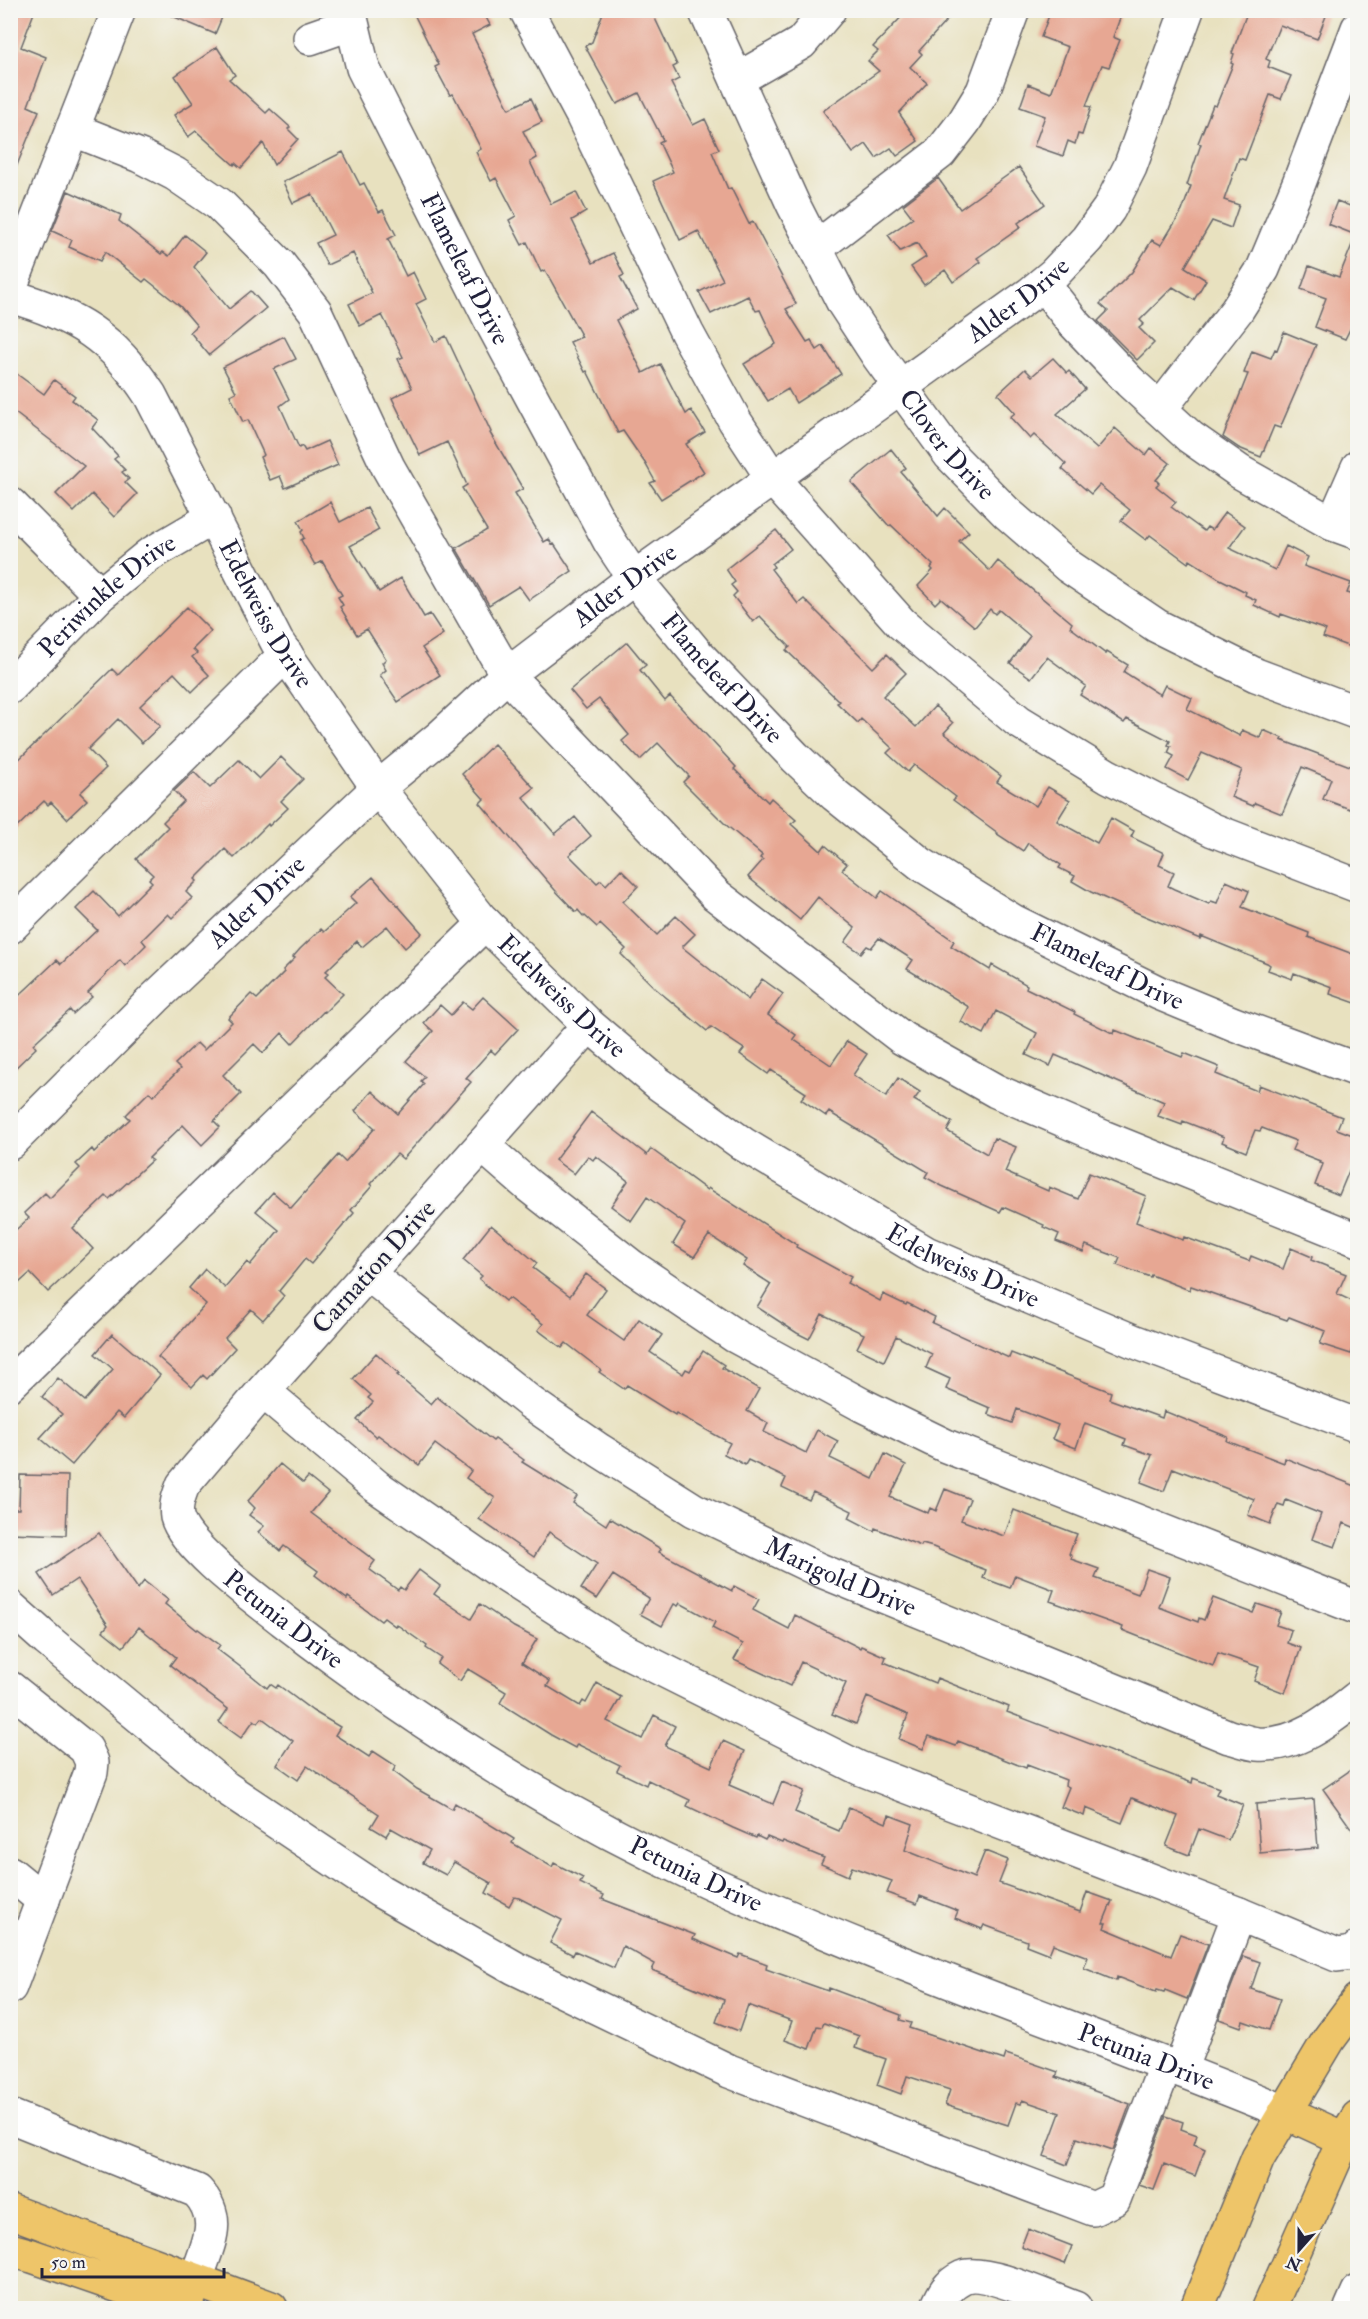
<svg xmlns="http://www.w3.org/2000/svg" width="1368" height="2319" viewBox="0 0 1368 2319" font-family="'IM FELL Double Pica',serif">
	<rect width="100%" height="100%" fill="#f6f6f2"/>
	<filter id="ink" filterUnits="userSpaceOnUse"><feTurbulence type="fractalNoise" baseFrequency=".0167" numOctaves="2"/><feDisplacementMap in="SourceGraphic" scale="12" xChannelSelector="R" yChannelSelector="G"/><feConvolveMatrix kernelMatrix="1 2 1 2 8 2 1 2 1" color-interpolation-filters="sRGB"/></filter>
	<filter id="wash" filterUnits="userSpaceOnUse"><feTurbulence type="fractalNoise" baseFrequency=".008" numOctaves="4" result="noise"/><feDisplacementMap in="SourceGraphic" scale="24" xChannelSelector="R" yChannelSelector="G"/><feGaussianBlur stdDeviation="1.35" result="paint"/><feColorMatrix in="noise" values="0 0 0 0 0 0 0 0 0 0 0 0 0 0 0 0 0 1.4 0 .05"/><feComposite in="paint" operator="in"/></filter>
	<g filter="url(#wash)">
		<rect width="100%" height="100%" fill="#e8e1bf"/>
		<g id="blocks">
			<path fill="#e7a793" d="M10,10H35L21,47L46,57L28,106L39,111L11,180Z
				M158,10H225L215,34Z
				M412,10H482L490,25L472,34L509,109L531,98L542,122L523,131L537,158L530,162L551,204L576,192L586,212L572,220L593,263L613,253L624,275L620,277L637,309L616,320L643,373L660,364L686,414L691,410L705,432L686,444L704,472L661,499L650,483L655,481L645,463L623,431L618,433L587,371L585,372L570,342L582,337L545,270L541,272L527,242L522,245L509,220L516,216L496,178L491,181L476,152L481,149L453,94L450,95L435,67L439,65Z
				M604,10H651L677,65L673,67L679,79L671,83L693,125L705,119L719,149L712,152L728,189L731,188L749,224L753,222L796,304L786,309L807,342L811,340L817,350L823,346L841,374L796,403L788,389L768,401L744,364L776,344L760,310L756,311L748,296L711,314L699,292L723,280L698,231L680,240L653,181L673,172L659,142L663,140L639,93L617,104L585,46L592,42Z
				M908,10H956L919,51L922,54L910,67L927,83L899,113L918,141L897,156L891,148L876,158L866,144L853,153L823,111L879,71L868,61L878,51L873,47Z
				M1051,10H1123L1113,37L1120,40L1109,67L1102,65L1086,106L1091,107L1082,135L1078,134L1075,144L1068,141L1063,156L1034,146L1045,116L1020,107L1028,84L1051,93L1068,47L1041,37Z
				M1248,10H1312L1326,16L1317,39L1280,25L1266,59L1270,61L1268,67L1291,76L1281,99L1270,95L1245,160L1239,158L1224,200L1239,205L1231,228L1212,221L1185,267L1206,280L1194,300L1173,287L1140,320L1144,324L1139,328L1154,343L1137,360L1098,321L1108,311L1100,304L1132,272L1152,240L1161,245L1182,211L1191,186L1187,185L1201,144L1198,143L1213,105L1216,106L1233,64L1231,63L1234,54L1232,53Z
				M217,47L235,75L229,79L266,113L270,109L290,127L288,129L298,139L274,165L263,143L241,168L235,163L234,165L196,131L188,137L174,115L193,103L175,76Z
				M343,152L360,185L364,183L379,212L383,210L396,235L388,239L406,276L413,272L426,299L416,304L435,342L446,336L491,432L490,433L523,489L515,493L544,542L549,539L552,545L554,544L572,571L529,600L519,586L489,605L456,548L487,530L462,488L467,485L447,442L420,455L392,398L412,388L398,359L403,357L382,315L360,326L349,304L372,293L353,253L327,265L316,243L333,235L312,194L293,203L283,182Z
				M1019,167L1045,204L1018,223L1021,227L977,258L981,262L953,282L945,270L924,285L911,267L926,257L917,243L900,251L888,235L913,218L903,205L938,178L960,209Z
				M68,191L121,215L119,221L161,254L163,252L169,256L185,235L206,252L194,267L229,309L251,291L266,308L209,355L190,332L197,326L180,306L146,279L143,282L105,252L100,261L69,247L72,240L52,231Z
				M1337,201L1358,209V313L1345,339L1315,327L1326,298L1301,289L1309,266L1339,277L1356,235L1328,224Z
				M1284,332L1316,345L1280,428L1274,426L1261,457L1239,448L1223,437L1248,374L1244,373L1252,351L1271,358L1275,349L1277,350Z
				M284,336L296,359L274,369L289,399L280,406L299,448L302,446L305,451L327,441L338,465L285,488L280,476L270,480L260,457L264,455L248,420L243,422L230,395L236,392L223,367Z
				M1053,358L1067,373L1069,371L1085,389L1057,414L1097,449L1115,428L1146,455L1151,448L1170,463L1156,480L1159,483L1156,486L1176,502L1171,507L1204,531L1207,527L1212,530L1225,512L1245,526L1229,548L1275,570L1286,546L1308,557L1304,566L1351,583L1347,593L1358,596V650L1323,637L1326,630L1281,614L1280,617L1254,605L1256,600L1245,595L1246,592L1218,578L1190,560L1188,563L1150,535L1146,540L1121,521L1130,510L1099,485L1091,494L1062,469L1066,464L1034,435L1030,439L1010,417L1015,413L998,394L1025,369L1032,376Z
				M10,369L44,394L54,380L75,396L72,400L98,420L92,428L118,456L114,459L125,470L122,472L129,479L125,482L137,494L114,517L92,494L74,512L56,494L84,466L10,409Z
				M891,449L906,468L901,472L938,516L945,508L969,532L959,541L990,571L998,561L1072,623L1070,627L1106,654L1107,652L1128,665L1124,672L1160,695L1165,685L1192,698L1187,709L1240,736L1242,730L1260,738L1263,730L1282,738L1281,740L1358,769V812L1323,799L1331,779L1302,767L1282,814L1255,803L1253,806L1231,797L1242,770L1202,753L1188,780L1167,769L1174,756L1168,753L1171,746L1168,745L1170,741L1127,719L1124,723L1080,695L1086,686L1047,657L1031,678L1010,663L1030,636L999,610L995,614L990,609L975,627L941,598L935,604L918,586L933,570L931,568L933,565L891,525L889,526L851,482Z
				M330,502L340,522L367,508L379,530L350,546L379,592L401,578L424,617L430,614L443,634L422,648L440,675L398,702L380,675L386,670L382,663L386,659L367,629L357,635L340,607L343,605L338,597L342,595L322,561L315,565L301,540L304,538L301,532L303,530L298,521Z
				M776,530L791,549L772,564L774,567L771,569L798,604L804,599L873,668L887,654L906,673L883,696L916,727L935,706L953,723L944,733L1001,776L997,782L1036,806L1048,787L1070,800L1057,821L1097,843L1111,818L1134,831L1131,837L1164,853L1159,865L1174,872L1168,886L1174,889L1209,904L1211,901L1217,903L1226,881L1249,891L1242,907L1309,933L1308,937L1358,956V1004L1330,994L1332,987L1294,973L1292,979L1268,970L1270,965L1267,963L1201,936L1200,939L1140,914L1091,892L1072,881L1075,876L1059,868L1061,865L1028,843L1023,851L997,834L998,833L953,800L956,797L914,765L908,772L887,753L892,748L861,719L858,723L837,703L839,701L786,650L790,647L760,616L753,622L733,596L737,592L731,585L735,582L726,569Z
				M187,607L211,631L193,649L197,653L192,657L209,675L192,692L174,673L140,706L160,726L142,743L118,719L88,749L106,768L80,793L87,800L67,819L51,802L48,805L44,801L10,834V768L112,669L118,675Z
				M627,642L646,665L640,670L665,701L670,696L736,767L734,769L768,802L771,798L796,820L791,824L821,851L825,845L847,864L842,870L877,898L882,891L954,941L951,946L990,970L992,965L1027,985L1026,988L1075,1012L1074,1014L1114,1034L1115,1030L1182,1057L1184,1053L1219,1067L1216,1074L1257,1091L1259,1085L1342,1117L1337,1129L1358,1137V1149L1339,1195L1315,1185L1323,1164L1319,1163L1320,1161L1292,1150L1296,1141L1262,1128L1260,1131L1255,1130L1246,1152L1222,1142L1224,1137L1183,1121L1182,1125L1158,1116L1164,1102L1055,1055L1050,1066L1026,1055L1037,1033L996,1011L984,1034L961,1022L969,1007L907,969L913,960L879,938L871,948L867,946L861,953L845,942L855,928L818,897L800,920L748,877L763,860L760,858L762,855L725,824L683,782L689,776L658,743L640,760L622,741L629,735L599,699L586,709L570,690Z
				M494,744L534,788L523,797L555,834L575,817L591,836L569,855L597,883L601,880L606,885L621,869L638,886L623,902L657,935L676,916L695,934L682,947L748,1000L762,979L783,994L768,1015L796,1035L793,1039L831,1065L847,1041L867,1054L853,1075L886,1097L898,1078L920,1092L914,1100L952,1122L947,1131L987,1154L994,1138L1016,1147L1005,1172L1048,1191L1049,1187L1078,1199L1089,1173L1146,1196L1136,1222L1183,1240L1184,1237L1249,1261L1251,1256L1283,1269L1291,1248L1312,1257L1311,1260L1346,1274L1337,1294L1358,1304V1337L1351,1354L1320,1344L1325,1331L1289,1317L1287,1320L1191,1286L1189,1290L1151,1275L1150,1277L1117,1265L1120,1258L1086,1245L1083,1252L1056,1241L1059,1234L1043,1227L1044,1225L1003,1207L1000,1212L942,1186L925,1177L928,1172L829,1112L826,1116L801,1099L806,1093L771,1070L768,1074L740,1054L744,1049L711,1027L707,1031L656,989L621,954L626,949L600,924L597,927L585,916L584,917L578,910L576,912L555,890L480,803L484,799L462,774Z
				M281,757L303,779L281,801L288,808L269,826L268,824L234,858L225,849L195,879L197,881L186,892L192,898L172,918L168,914L142,940L146,945L125,966L120,960L88,993L92,997L73,1014L70,1010L33,1044L36,1048L10,1073V1004L57,960L61,964L97,930L76,909L94,891L118,916L152,882L149,879L153,875L136,859L168,827L163,822L184,801L174,791L194,772L210,788L239,760L259,779Z
				M373,877L422,933L405,948L387,926L362,947L357,941L326,971L329,973L325,977L343,994L325,1012L324,1011L292,1044L282,1033L263,1053L254,1044L223,1075L241,1094L214,1121L220,1127L202,1145L183,1125L149,1158L152,1160L109,1199L106,1196L73,1228L93,1249L66,1275L48,1292L30,1273L10,1291V1235L29,1218L24,1213L45,1193L50,1198L80,1168L76,1164L92,1149L94,1152L130,1119L126,1115L149,1092L153,1096L180,1069L175,1064L197,1043L204,1050L232,1022L228,1018L251,994L257,999L284,972L283,970L295,958L293,957L300,949L321,929L324,932L356,903L350,897Z
				M483,997L518,1029L495,1054L491,1050L466,1078L471,1082L403,1159L397,1154L370,1184L372,1186L351,1210L354,1213L330,1241L311,1264L305,1259L279,1291L284,1296L263,1320L251,1309L225,1338L235,1348L207,1379L203,1375L192,1387L158,1357L206,1304L189,1288L205,1269L225,1288L247,1262L250,1265L279,1230L256,1211L273,1192L291,1208L338,1155L345,1162L375,1128L355,1111L372,1091L398,1114L424,1084L421,1081L425,1077L406,1061L433,1031L424,1023L440,1005L451,1015L463,1002L472,1009Z
				M591,1112L647,1155L651,1149L707,1190L708,1188L797,1245L796,1247L851,1277L847,1283L880,1301L883,1294L906,1305L907,1303L935,1317L932,1323L1009,1358L1011,1353L1111,1392L1109,1399L1162,1418L1164,1411L1228,1437L1227,1441L1284,1463L1285,1458L1358,1487V1529L1344,1523L1335,1547L1312,1539L1321,1514L1286,1500L1284,1506L1278,1504L1270,1524L1248,1515L1254,1499L1173,1468L1164,1491L1141,1482L1152,1455L1124,1445L1126,1439L1085,1423L1076,1448L1052,1439L1058,1425L1017,1409L1012,1423L988,1414L990,1408L946,1389L950,1379L926,1368L932,1354L896,1336L884,1361L857,1348L864,1334L822,1314L809,1339L797,1333L757,1307L771,1284L743,1266L747,1260L709,1235L694,1257L673,1244L685,1224L647,1197L631,1221L611,1206L628,1181L596,1156L593,1160L588,1156L574,1174L555,1160Z
				M491,1225L537,1263L533,1268L570,1296L586,1274L606,1289L587,1315L624,1341L639,1319L662,1335L650,1352L683,1374L686,1369L690,1371L703,1351L724,1365L722,1368L759,1389L747,1411L768,1423L764,1432L806,1453L817,1430L838,1441L830,1458L873,1479L885,1454L906,1465L890,1497L928,1513L930,1508L936,1511L945,1489L970,1499L961,1520L1004,1536L1014,1510L1077,1534L1069,1554L1072,1556L1071,1559L1099,1569L1095,1578L1138,1594L1147,1569L1170,1577L1159,1607L1198,1622L1199,1618L1204,1620L1213,1598L1253,1613L1257,1604L1281,1612L1276,1625L1291,1630L1287,1643L1301,1648L1285,1693L1254,1681L1259,1667L1218,1653L1213,1666L1122,1630L1123,1627L1050,1601L1054,1590L1015,1575L1010,1588L983,1578L986,1570L970,1564L971,1563L933,1547L922,1544L921,1546L875,1528L874,1531L849,1518L852,1511L813,1492L809,1500L782,1487L786,1478L748,1460L745,1465L724,1454L730,1443L676,1413L675,1415L627,1385L624,1389L599,1372L601,1370L566,1343L562,1348L538,1330L543,1324L508,1298L505,1301L479,1279L482,1276L463,1260Z
				M112,1334L160,1375L124,1418L117,1412L72,1465L40,1438L62,1414L42,1397L58,1378L85,1401L113,1369L95,1354Z
				M376,1353L399,1374L397,1375L431,1404L437,1397L493,1441L495,1439L524,1460L522,1462L577,1496L573,1503L606,1525L610,1518L661,1549L659,1552L732,1591L734,1586L759,1599L753,1610L789,1629L795,1615L860,1648L861,1646L886,1657L884,1662L935,1683L937,1678L1009,1707L1007,1712L1192,1783L1193,1778L1219,1788L1216,1794L1243,1805L1228,1840L1199,1829L1189,1855L1166,1846L1178,1816L1132,1798L1122,1823L1086,1808L1084,1816L1061,1807L1069,1787L1065,1785L1066,1780L1027,1765L1026,1768L958,1741L956,1746L929,1736L923,1749L899,1739L908,1715L867,1697L856,1724L832,1714L846,1683L801,1662L790,1686L734,1660L743,1644L712,1628L715,1622L680,1603L678,1606L674,1604L662,1626L640,1614L649,1598L613,1575L597,1599L581,1589L597,1564L549,1532L534,1557L479,1519L495,1498L466,1478L471,1471L435,1444L419,1465L378,1435L376,1437L357,1420L373,1402L368,1398L371,1395L353,1379Z
				M280,1464L303,1483L308,1477L328,1493L311,1513L375,1561L369,1569L398,1590L400,1587L404,1590L419,1570L440,1586L434,1594L471,1619L480,1604L514,1627L537,1639L522,1663L550,1681L547,1686L580,1706L583,1701L586,1703L597,1683L621,1697L607,1721L642,1739L654,1715L675,1726L665,1746L711,1767L723,1741L745,1751L729,1785L773,1804L782,1782L804,1791L795,1812L839,1831L849,1807L886,1823L889,1815L913,1824L905,1850L974,1878L985,1851L1008,1860L999,1883L1080,1912L1087,1892L1112,1901L1103,1923H1106L1104,1928L1171,1956L1180,1934L1208,1944L1187,1999L1165,1990L1164,1992L1157,1990L1156,1992L1117,1977L1116,1981L1084,1968L1088,1957L1053,1944L1049,1954L1026,1945L1027,1941L984,1925L982,1929L955,1918L958,1911L920,1896L917,1904L887,1893L892,1881L852,1867L848,1876L821,1864L824,1858L783,1841L782,1843L767,1837L765,1840L757,1836L756,1838L733,1828L687,1806L690,1800L648,1780L646,1785L617,1771L620,1765L577,1744L575,1748L551,1735L500,1703L506,1692L468,1669L460,1681L437,1664L441,1658L426,1648L427,1646L396,1624L395,1626L384,1618L381,1621L348,1597L347,1599L315,1575L318,1571L284,1546L280,1551L258,1532L264,1526L249,1515L255,1508L248,1501Z
				M20,1475L68,1476L66,1535L10,1533V1509H19Z
				M99,1533L138,1589L144,1581L168,1600L165,1604L197,1630L198,1629L220,1645L217,1649L251,1675L267,1688L270,1684L276,1688L278,1685L313,1711L340,1727L335,1735L369,1757L373,1751L396,1766L393,1771L417,1789L452,1809L455,1803L514,1839L512,1843L552,1867L554,1863L583,1878L580,1883L604,1895L602,1899L695,1935L693,1939L738,1958L740,1954L767,1964L766,1969L828,1991L829,1988L901,2015L900,2020L911,2023L909,2028L1004,2060L1006,2054L1058,2072L1056,2077L1130,2104L1113,2150L1077,2138L1067,2165L1044,2156L1060,2113L1022,2100L1021,2104L1016,2103L1008,2125L945,2105L950,2090L907,2076L901,2094L877,2085L886,2059L855,2048L859,2036L824,2023L822,2027L817,2026L809,2049L785,2040L792,2021L748,2005L739,2031L716,2022L724,2000L652,1970L655,1964L623,1946L614,1968L575,1951L573,1955L550,1943L562,1920L519,1898L514,1897L509,1906L486,1893L491,1883L454,1862L446,1875L423,1863L430,1850L391,1828L386,1836L371,1827L379,1814L307,1766L298,1780L277,1765L293,1741L262,1718L258,1723L254,1720L241,1738L219,1722L228,1709L170,1665L176,1657L139,1627L123,1647L103,1631L108,1625L77,1579L53,1595L39,1574Z
				M1358,1765V1838L1323,1789Z
				M1314,1799L1318,1848L1260,1853L1256,1804Z
				M1243,1956L1260,1962L1251,1989L1280,1999L1269,2030L1243,2021L1241,2027L1219,2019Z
				M1166,2116L1183,2122L1181,2129L1197,2135L1194,2144L1205,2149L1195,2176L1164,2164L1154,2190L1139,2185Z
				M1028,2229L1072,2246L1065,2264L1021,2247Z"/>
		</g>
	</g>
	<g filter="url(#ink)">
		<use href="#blocks" fill-opacity="0" stroke="#676569" stroke-width="1.5"/>
		<g fill="none" stroke-linecap="round" stroke-linejoin="round">
			<g stroke="#676569" stroke-width="36">
				<g id="minor">
					<path id="s1" d="M349,10L363,68L494,327L610,542L634,578L697,654L795,757L835,795L921,864L1013,921L1159,993L1234,1024L1358,1070"/>
					<path d="M526,10L582,115L687,333L735,421L773,479L901,623L1018,721L1108,776L1213,830L1358,886"/>
					<path id="s2" d="M705,10L793,204L844,304L878,356L950,455L1007,513L1068,566L1157,626L1256,675L1358,713"/>
					<path d="M310,38L350,24"/>
					<path d="M738,79L801,43L829,10"/>
					<path d="M72,129L140,156L175,174L219,204L279,264L315,311L388,467L507,675L716,895L902,1038L996,1091L1103,1137L1358,1240"/>
					<path d="M816,248L940,153L964,122L983,91L1013,10"/>
					<path d="M1043,284L1073,322L1130,382L1190,437L1240,472L1333,524L1358,533"/>
					<path d="M10,288L119,10"/>
					<path id="s3" d="M10,296C76,315 113,338 150,395L277,642L378,788L480,918L589,1025L659,1084L743,1144L926,1253L1133,1341L1358,1426"/>
					<path d="M1160,409L1237,310L1263,269L1299,183L1358,28"/>
					<path d="M10,504L100,595"/>
					<path d="M1333,524L1358,467"/>
					<path id="s4" d="M10,687L100,595L149,555L214,517"/>
					<path d="M10,927L286,654"/>
					<path id="s5" d="M589,1025L263,1391L183,1485C179,1496 175,1505 177,1517C185,1548 258,1600 284,1621C415,1722 557,1812 707,1881C896,1967 1093,2033 1285,2112"/>
					<path id="s6" d="M10,1143L155,998L378,788L440,737L507,675L634,578L1030,294L1054,274L1087,239L1109,209L1130,167L1187,10"/>
					<path d="M482,1145L529,1186L631,1266L735,1336L862,1405L946,1446L1358,1608"/>
					<path id="s7" d="M368,1274L531,1403L599,1450L694,1510L817,1569L1229,1737C1238,1739 1248,1743 1257,1744C1296,1747 1329,1720 1358,1697"/>
					<path d="M10,1384L485,923"/>
					<path d="M263,1391L376,1486L502,1573L619,1648L859,1768L1239,1914L1337,1955L1353,1953L1358,1948"/>
					<path d="M10,1607L47,1640L226,1788L380,1891L515,1968L729,2071L1093,2209L1114,2199L1166,2064"/>
					<path d="M10,1688L86,1749L92,1762L91,1772L10,1987"/>
					<path d="M10,1873L43,1900"/>
					<path d="M1180,2070L1239,1914"/>
					<path d="M10,2116L197,2191C225,2221 206,2246 196,2280"/>
					<path d="M937,2308C943,2294 948,2284 963,2277C983,2268 1052,2300 1075,2308"/>
					<path d="M1351,2308L1358,2292"/>
				</g>
			</g>
			<g stroke="#676569" stroke-width="36">
				<path id="major" d="M1285,2112L1344,2139
					M10,2211L271,2308
					M10,2250L32,2256L177,2306L188,2300L196,2280
					M1197,2308L1258,2158L1329,2039L1358,2000
					M1269,2308L1344,2139L1358,2117"/>
			</g>
			<use href="#minor" stroke="#fff" stroke-width="33"/>
			<use href="#major" stroke="#eec569" stroke-width="33"/>
		</g>
	</g>
	<g text-anchor="middle" dominant-baseline="central" stroke-width="4.5" stroke-linejoin="round" paint-order="stroke">
		<g font-size="26" fill="#22223b" stroke="#f6f6f2">
			<text stroke="none"><textPath href="#s1" startOffset="285">Flameleaf Drive</textPath></text>
			<text stroke="none"><textPath href="#s6" startOffset="1317">Alder Drive</textPath></text>
			<text stroke="none"><textPath href="#s2" startOffset="500">Clover Drive</textPath></text>
			<text stroke="none"><textPath href="#s6" startOffset="831">Alder Drive</textPath></text>
			<text stroke="none"><textPath href="#s4" startOffset="134">Periwinkle Drive</textPath></text>
			<text stroke="none"><textPath href="#s3" startOffset="424">Edelweiss Drive</textPath></text>
			<text stroke="none"><textPath href="#s1" startOffset="771">Flameleaf Drive</textPath></text>
			<text stroke="none"><textPath href="#s6" startOffset="345">Alder Drive</textPath></text>
			<text stroke="none"><textPath href="#s1" startOffset="1257">Flameleaf Drive</textPath></text>
			<text stroke="none"><textPath href="#s3" startOffset="910">Edelweiss Drive</textPath></text>
			<text stroke="none"><textPath href="#s3" startOffset="1396">Edelweiss Drive</textPath></text>
			<text transform="translate(374 1267) rotate(-48)">Carnation Drive</text>
			<text stroke="none"><textPath href="#s7" startOffset="564">Marigold Drive</textPath></text>
			<text stroke="none"><textPath href="#s5" startOffset="796">Petunia Drive</textPath></text>
			<text stroke="none"><textPath href="#s5" startOffset="1282">Petunia Drive</textPath></text>
			<text stroke="none"><textPath href="#s5" startOffset="1768">Petunia Drive</textPath></text>
		</g>
	</g>
	<rect width="1368" height="2319" fill="none" stroke="#f6f6f2" stroke-width="36"/>
	<g transform="translate(1299 2250) rotate(201)" stroke="#f6f6f2" stroke-width="4.5" paint-order="stroke">
	<path d="M0-4.5L10 22L0 15L-10 22Z" fill="#22223b"/>
	<text y="-9" font-size="16" font-weight="bold" text-anchor="middle" fill="#22223b">N</text>
	</g>
	<path d="M42 2268v9h182v-9" fill="none" stroke="#22223b" stroke-width="3"/>
	<text x="51" y="2268" font-size="18" fill="#22223b" stroke="#f6f6f2" stroke-width="4.5" paint-order="stroke">50 m</text>
</svg>
